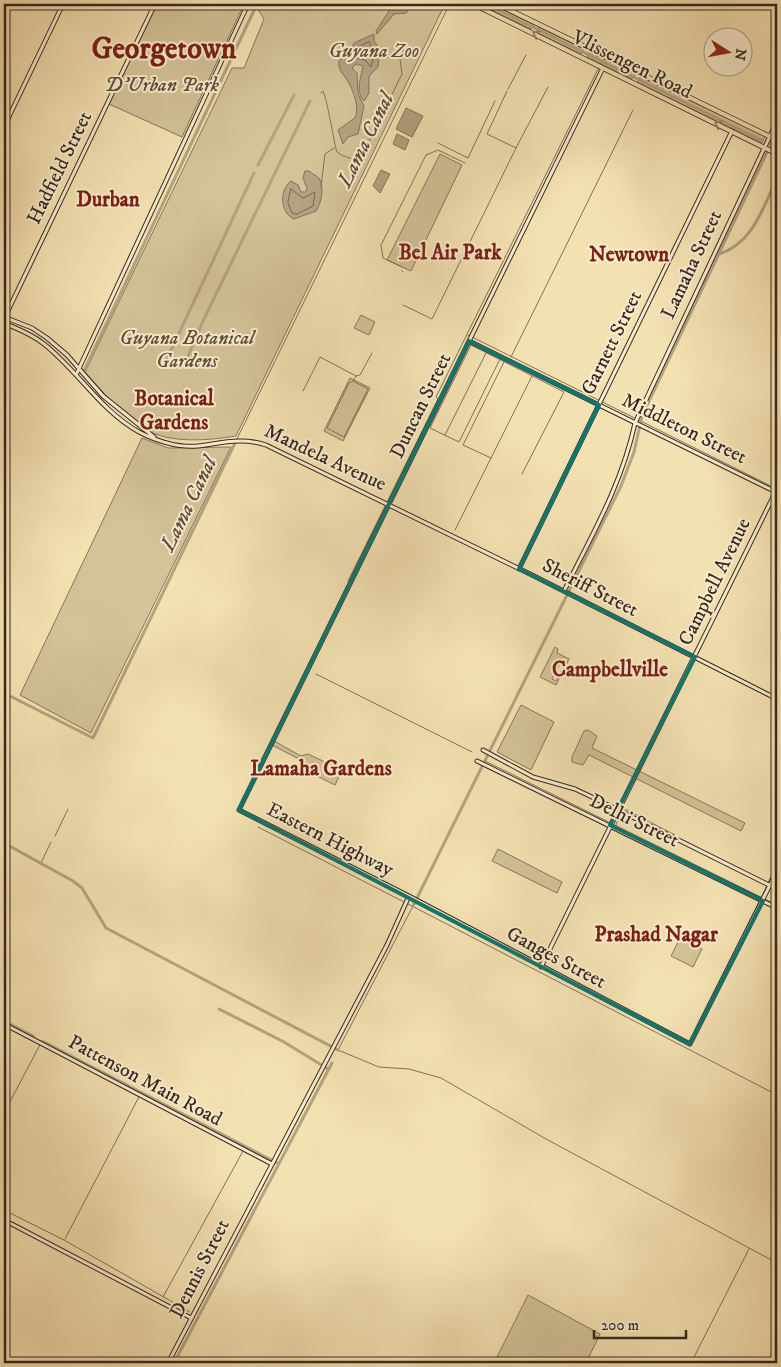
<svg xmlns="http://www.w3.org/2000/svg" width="781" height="1367" viewBox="0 0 781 1367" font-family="'IM FELL DW Pica',serif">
	<rect width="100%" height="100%" fill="#f4e1b2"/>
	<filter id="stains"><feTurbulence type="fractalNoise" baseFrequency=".004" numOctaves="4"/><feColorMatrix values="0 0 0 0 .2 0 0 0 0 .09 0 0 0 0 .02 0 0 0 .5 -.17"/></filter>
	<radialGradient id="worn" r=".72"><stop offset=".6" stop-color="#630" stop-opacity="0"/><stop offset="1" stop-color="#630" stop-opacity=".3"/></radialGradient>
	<path fill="#d4c299" stroke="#86755c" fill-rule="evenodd" d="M157,4H244L182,137L109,104Z
		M259,4H445L236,436C211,440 180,443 155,434C130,425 103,392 85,372L232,68H244L264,19L259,11Z
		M479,4H491L534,24L531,29Z
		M539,27L584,49L581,54L536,32Z
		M589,52L635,74L632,79L587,57Z
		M640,77L765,136L762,143L637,82Z
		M440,154L462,165L411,271L387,260Z
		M361,315L375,322L369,335L354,328Z
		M350,378L370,388L343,441L324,431Z
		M142,438L168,448L231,447L91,733L20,695Z
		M555,647L558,649L557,653L569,659L556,685L540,677ZM562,659L566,661L556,681L552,679Z
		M521,705L554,722L531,770L497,752Z
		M588,730L597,736L592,748L745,823L741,831L589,755L583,765L572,762V757L584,731Z
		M274,741L301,756L308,754L342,770L335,785L301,768L299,759L272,745Z
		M498,849L562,882L557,893L492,861Z
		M680,938L702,949L693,967L671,956Z
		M528,1295L600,1334L586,1363H494Z"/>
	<path fill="#b4a280" stroke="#827159" d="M368,4H392L393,10L398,9L401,4H409L410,8L406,13L394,14L377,34L376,31L389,11L388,7Z
		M374,34V41L380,50L378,67L369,76V93L364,101C355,92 361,77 363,66L356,64L352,68L357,73L358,94L364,106L358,134L348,137L343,144L338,130L355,118C360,108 353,89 347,80C342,72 338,71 339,61L349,53L354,43Z
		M406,108L423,116L412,137L396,129Z
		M397,134L409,140L405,150L393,144Z
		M381,170L390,174L380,193L373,186Z
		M305,171H309C312,174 316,175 319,178C325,187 321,204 316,211L294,219C280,213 279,190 291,181L298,185L301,192H306L307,188L303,178Z"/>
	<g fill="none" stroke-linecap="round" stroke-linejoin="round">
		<path stroke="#76654f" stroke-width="1" d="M369,42L375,52L371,67L365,60L353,57L358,47Z
			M291,189L303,198L315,192L313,206L297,214L292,213L288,203Z"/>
		<path stroke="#827159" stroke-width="1" d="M508,89L526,55
			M507,91L487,134L516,148L548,87
			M321,93L323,91C328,102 335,149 337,152C341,156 353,159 359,161L402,74L400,59L404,49
			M438,143L468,158L495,101
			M321,187L325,154L334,148
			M402,267L383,258L381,245L426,155L438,150L465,163
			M402,271L403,272
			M403,305L432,319L516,148
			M468,335L773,487
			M511,357L633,110
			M500,359L459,442L430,428L471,345L564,392L522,474
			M353,381L349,383L327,428L344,437L368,389L353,381L356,376L360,375L372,353
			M303,391L320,357L356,376
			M445,435L486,353
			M235,443L449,5
			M491,458L463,445L504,362
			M455,530L532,376
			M348,581L438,399L436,397L602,61
			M316,674L472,752
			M485,761L777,905
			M616,825L623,808L675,835
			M258,827L404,902
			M55,836L68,809
			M41,863L51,842
			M762,896L777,863
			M408,904L777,1095
			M413,906L338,1050L379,1067L409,1069L441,1078L546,1139L777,1263
			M697,1026L760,900
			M4,1113L42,1041
			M4,1210L64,1240L190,1312
			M65,1239L141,1093
			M163,1297L243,1151
			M691,1363L749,1249"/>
		<path stroke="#b4a280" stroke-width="3" d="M486,4L761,140
			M258,165L294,95
			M719,254C753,243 763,208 777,178
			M167,359L254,173
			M186,361L203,321L310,101
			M84,371L257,4
			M4,693L93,738L235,443
			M4,843L73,881L82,888L106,928L338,1050
			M413,906L621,486L634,452L642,416L777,131
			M219,1009L284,1042L328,1069
			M4,1021L33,1036
			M42,1041L279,1164
			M174,1363L332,1063"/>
		<g stroke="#37281e" stroke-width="5">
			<path id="secondary" d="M603,68L239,810L409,896L690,1044L777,871
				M4,127L63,4
				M4,317L32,328L47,338L67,355L103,396L154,437
				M4,319L155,4
				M4,323C18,329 32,334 44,344C78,371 101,411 139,432C156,441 179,448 198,446C222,443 242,437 266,445L530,574L777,699
				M469,341L776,492
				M76,375L248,4
				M519,569L732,131
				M564,591C592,535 622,484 635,423L777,121
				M483,750L533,777L575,789L594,798L777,889
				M477,761L777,908
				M541,967L777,489
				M4,1024L272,1164
				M4,1220L191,1318
				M168,1363L387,945L409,896"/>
		</g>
		<g stroke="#37281e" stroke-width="5.5">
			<path id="primary" d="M473,4L777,154
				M497,4L777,140"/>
		</g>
		<use href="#secondary" stroke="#f8eccd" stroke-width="3"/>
		<use href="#primary" stroke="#f4e1b2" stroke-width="4"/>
	</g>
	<defs><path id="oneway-chevron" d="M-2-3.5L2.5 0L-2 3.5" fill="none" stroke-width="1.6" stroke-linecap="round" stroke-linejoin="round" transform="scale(1.25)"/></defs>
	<g stroke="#968468">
		<use href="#oneway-chevron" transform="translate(536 34) rotate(-154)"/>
		<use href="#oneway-chevron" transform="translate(718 124) rotate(-153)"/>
	</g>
	<path fill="none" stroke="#0f766e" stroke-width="4" stroke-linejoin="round" d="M469,341L599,405L519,569L695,657L610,825L763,901L690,1044L239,810Z"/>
	<g text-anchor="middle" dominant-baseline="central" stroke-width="4" stroke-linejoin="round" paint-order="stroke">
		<g font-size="20" font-style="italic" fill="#5e4e3d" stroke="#f8eccd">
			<text x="374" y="51">Guyana Zoo</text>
			<text x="162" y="85">D'Urban Park</text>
			<text x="187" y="338">Guyana Botanical<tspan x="187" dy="23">Gardens</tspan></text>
		</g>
		<g font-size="20" fill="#37281e" stroke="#f8eccd">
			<text transform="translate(632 65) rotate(26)">Vlissengen Road</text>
			<text transform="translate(60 168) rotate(-64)">Hadfield Street</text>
			<text transform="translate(692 265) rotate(-65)">Lamaha Street</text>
			<text transform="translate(612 343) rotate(-64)">Garnett Street</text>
			<text transform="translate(421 406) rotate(-64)">Duncan Street</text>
			<text transform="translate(684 429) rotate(26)">Middleton Street</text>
			<text transform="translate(325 458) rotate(25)">Mandela Avenue</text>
			<text transform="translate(715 582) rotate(-64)">Campbell Avenue</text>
			<text transform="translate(590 588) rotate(27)">Sheriff Street</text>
			<text transform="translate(634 821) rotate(26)">Delhi Street</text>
			<text transform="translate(330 840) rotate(27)">Eastern Highway</text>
			<text transform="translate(556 958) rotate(28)">Ganges Street</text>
			<text transform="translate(145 1081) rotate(28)">Pattenson Main Road</text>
			<text transform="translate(200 1269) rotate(-63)">Dennis Street</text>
		</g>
		<g font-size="21" font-style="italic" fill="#5c4d3b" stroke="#f8eccd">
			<text transform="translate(366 140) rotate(-64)">Lama Canal</text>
			<text transform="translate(189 504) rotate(-64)">Lama Canal</text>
		</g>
		<g font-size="21" font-weight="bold" fill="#7a1f14" stroke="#f8eccd">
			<text x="108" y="200">Durban</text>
			<text x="450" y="253">Bel Air Park</text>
			<text x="629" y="255">Newtown</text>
			<text x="174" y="399">Botanical<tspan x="174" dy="24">Gardens</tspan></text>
			<text x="610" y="670">Campbellville</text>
			<text x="321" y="769">Lamaha Gardens</text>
			<text x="656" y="935">Prashad Nagar</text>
		</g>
		<g font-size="30" font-weight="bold" fill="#7a1f14" stroke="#f8eccd">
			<text x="164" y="49">Georgetown</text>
		</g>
	</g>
	<rect width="781" height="1367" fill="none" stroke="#f4e1b2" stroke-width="20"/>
	<rect x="5" y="5" width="771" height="1357" fill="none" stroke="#37281e" stroke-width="2.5"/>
	<rect x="10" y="10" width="761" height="1347" fill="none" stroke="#37281e"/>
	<g transform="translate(728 52) rotate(101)"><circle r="24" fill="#f8eccd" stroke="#ab9e87"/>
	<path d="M0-4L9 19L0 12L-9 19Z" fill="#8f2418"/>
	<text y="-8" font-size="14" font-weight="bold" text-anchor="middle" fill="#37281e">N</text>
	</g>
	<path d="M594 1330v8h92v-8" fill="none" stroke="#37281e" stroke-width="2.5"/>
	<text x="601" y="1330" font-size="15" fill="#37281e" stroke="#f8eccd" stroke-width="4" paint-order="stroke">200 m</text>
	<rect width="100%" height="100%" filter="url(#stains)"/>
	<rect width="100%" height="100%" fill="url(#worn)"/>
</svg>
